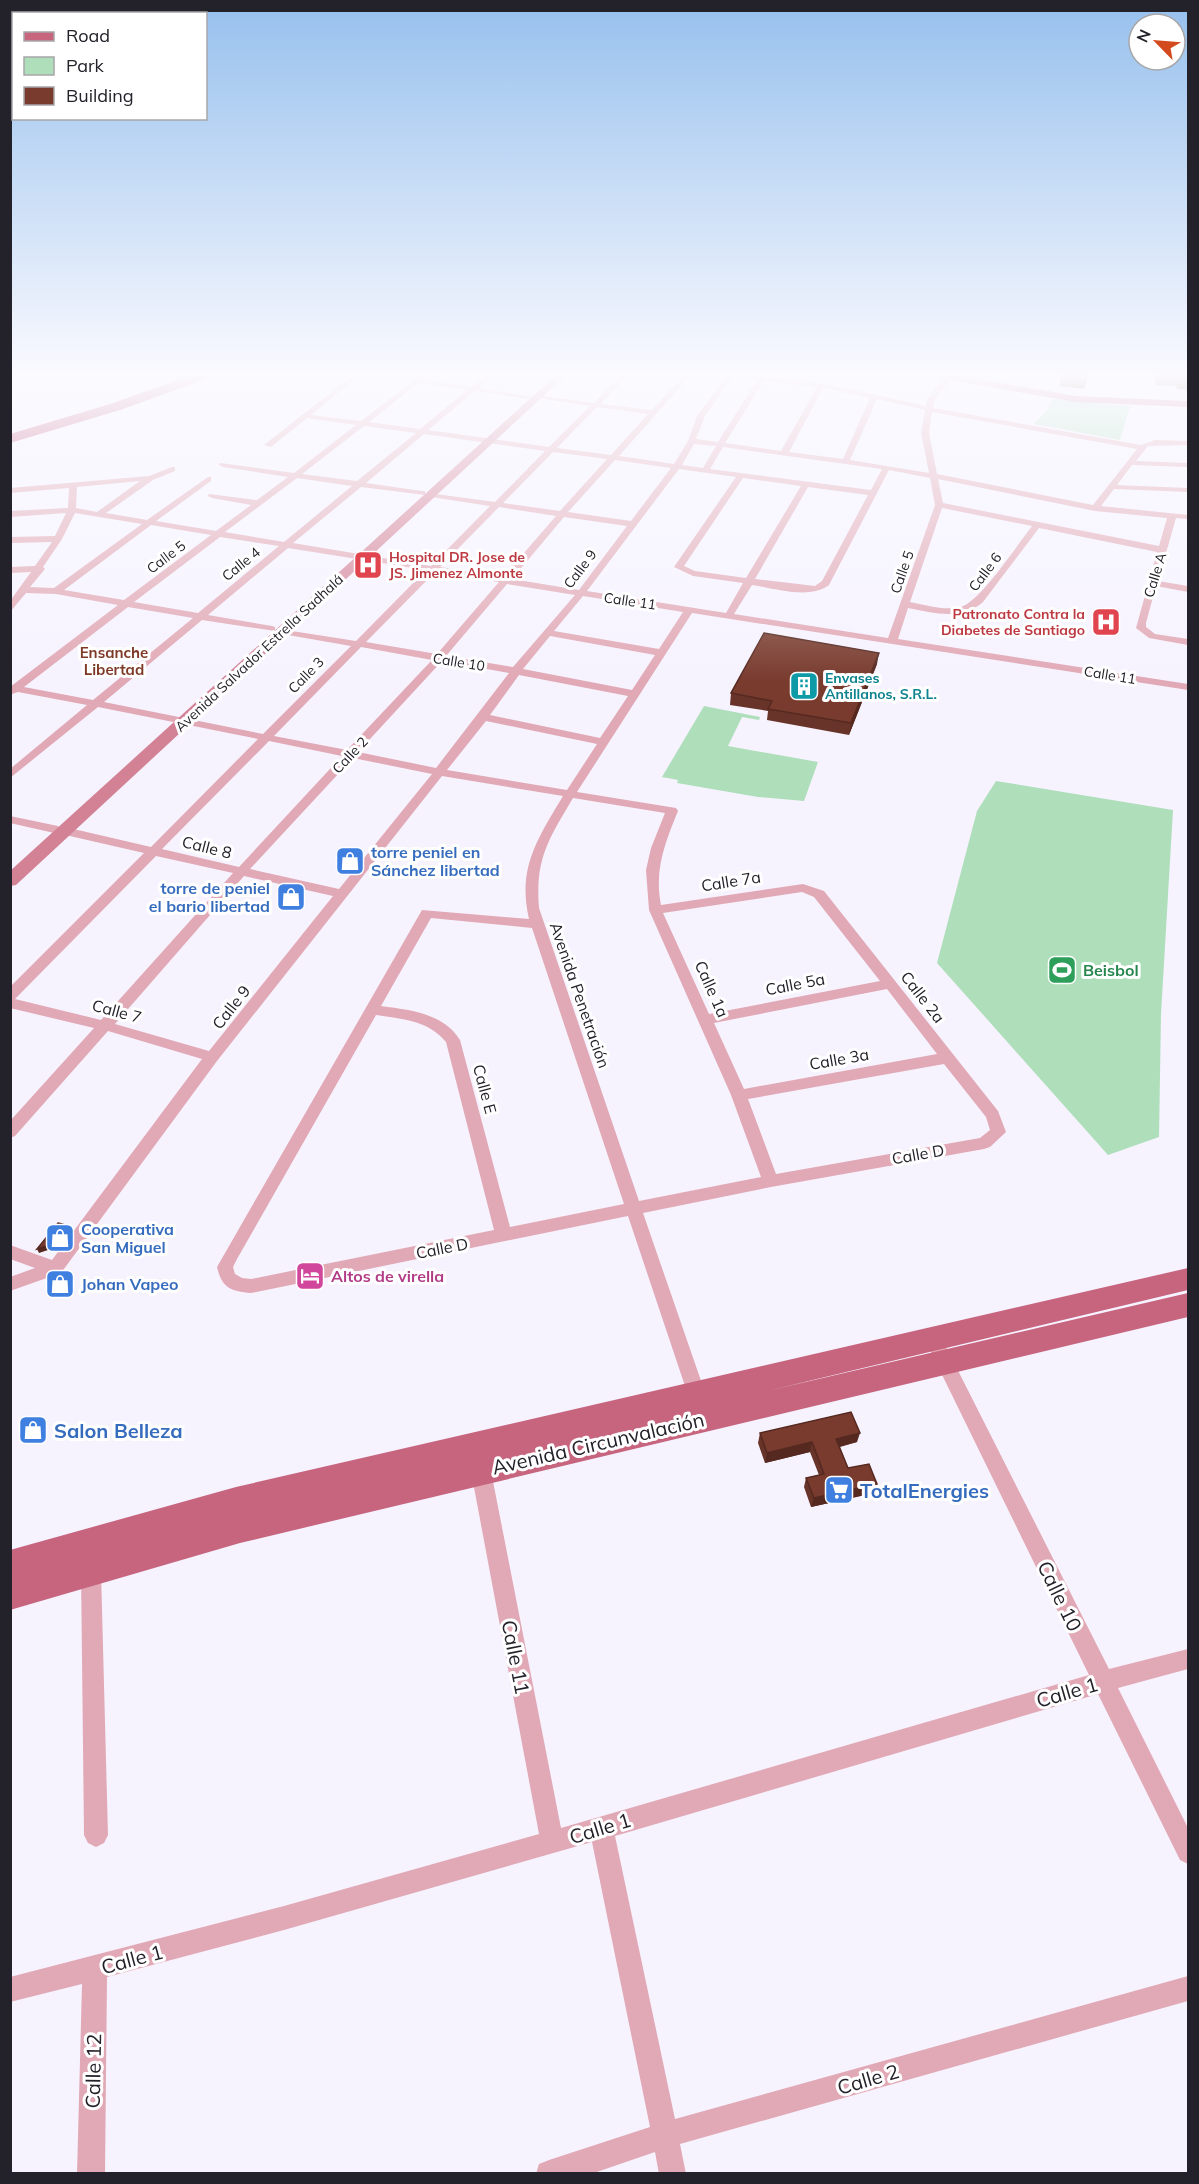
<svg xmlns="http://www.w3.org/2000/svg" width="1199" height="2184" viewBox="0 0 1199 2184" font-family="Mulish,sans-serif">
	<rect width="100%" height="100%" fill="#f6f3ff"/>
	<path fill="#afdebb" d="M1052,399L1130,406L1120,440L1034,424L1048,409Z
		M704,706L760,717L759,720L742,717L728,746L818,762L804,801L758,797L677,783L678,780L662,777Z
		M996,781L1173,810L1161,1014L1159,1137L1108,1155L937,963L977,811Z"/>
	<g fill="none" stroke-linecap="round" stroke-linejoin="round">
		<path fill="#e1a9b5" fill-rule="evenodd" d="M352,376H359L311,415L361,421L420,376H427L423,380L472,387L485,376H492L479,388L532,397L536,395L594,403L620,376H627L601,404L652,410L684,376H690L619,456L674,464L688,441L697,416L727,376H733L705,416L696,439L718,442L757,380L738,376C800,376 864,392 926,406L927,399L946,376H977L974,378L951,379L935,399L933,408L1141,445L1155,440L1188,441V445L1148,446L1136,461L1188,463V467L1132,465L1117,485L1188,488V492L1114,489L1101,506L1188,515V519L1176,518L1158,581L1188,586V592L1156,586L1146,623V627L1155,634L1188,639V645L1149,638L1136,628L1157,552L1039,528L983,602C961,621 934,613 908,608L898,639L1188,684V690L692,613L577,792L676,808L678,811C665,843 654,870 661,905L803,884L824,891L998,1111L1006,1132L990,1147L984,1149L771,1187L643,1213L708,1401L706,1407L699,1409L692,1407L690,1401L628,1216L251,1293C230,1291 222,1288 217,1267L422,910L529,919C517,868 538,838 563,796L442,776L217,1061L61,1273L10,1291V1277L35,1268L10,1259V1245L52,1260L202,1059L108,1031L15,1136L10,1138V1121L94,1028L10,1008V987L144,853L61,834L59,831L65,827L151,847L258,739L98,707L10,778V769L87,705L18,692L12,694L10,687L118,605L56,594L26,593L10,612V601L31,572L10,573V567L35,566L52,542L10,543V537L55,536L66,513L10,517V511L68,508L69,488L10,493V488L149,476L172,467H175V471L153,480L106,513L147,520L208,477H211V481L156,521L216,531L251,505L212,498L208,496L209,494L257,500L288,477L223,467L219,465L220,463L294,473L356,425L307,418L271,447L264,445ZM764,381L817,387L781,451L725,443ZM419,383L467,390L420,429L369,422ZM823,388L870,398L843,459L789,452ZM475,391L529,399L532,397L590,406L549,447L428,430ZM877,399L925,410L921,433L929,473L850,460ZM597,407L648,414L611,455L557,448ZM932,412L1137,449L1093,505L937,474L929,433ZM364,426L416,433L357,481L302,474ZM424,434L545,451L495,502L428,493V497H431L490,506L431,566L293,543L361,487L425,495V491H422L366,483ZM694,444L716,446L703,468L682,465ZM723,447L882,469L871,490L710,469ZM553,452L607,459L560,511L503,503ZM615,460L671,468L631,521L568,512ZM679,469L736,477L674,567L693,576L743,583L726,613L587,591ZM889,470L930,478L935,505L888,638L734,614L752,585C775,588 809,600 829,585ZM297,478L352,486L284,542L225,532ZM743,478L801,486L746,578L695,571L684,566ZM938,479L1095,511L1167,518L1159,546L943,503ZM140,481L97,512L76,508L77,487ZM808,487L868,495L822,581L815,586L755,579ZM499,507L556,516L503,577L440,567ZM942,508L1032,526C1018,544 980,602 961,607C945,611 926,605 910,602ZM75,513L142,524L54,588L30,587L45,569L43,567L62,539ZM564,517L627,526L579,590L512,579ZM151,525L211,535L124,600L64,590ZM220,537L279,546L198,613L134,602ZM288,548L426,570L356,641L279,629L277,631L282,634L351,646L263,734L104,702L202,620L275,631V627L272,626L208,615ZM435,572L499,582L437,654L366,642ZM507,584L575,595L513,667L446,656ZM583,596L683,612L659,649L554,631ZM128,607L193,618L93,700L24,687ZM550,636L655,655L632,690L523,669ZM361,647L432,660L347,750L274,736ZM442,661L509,673L436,768L358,752ZM519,675L628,696L600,738L490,715ZM486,721L597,744L567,790L447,770ZM269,741L342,756L239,867L162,849ZM353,758L432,774L339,889L250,869ZM573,798L665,813L651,848L646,870L649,910L731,1095L761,1177L639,1201L539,908C535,858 549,839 573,798ZM156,856L233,873L101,1020L15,999ZM244,876L333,896L209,1051L115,1024ZM802,892L814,897L880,981L709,1014L663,913ZM431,918L532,928L624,1204L510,1227L460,1040C443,1013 410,1010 381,1006ZM887,989L937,1054L744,1089L714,1023ZM376,1015C402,1019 428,1020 446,1042L494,1230L251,1279L242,1278L235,1274L233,1267L237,1259ZM944,1064L986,1117L990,1130L980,1138L776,1174L748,1099Z
			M10,816L58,826L60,829L54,833L10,823Z
			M933,1330L939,1333L1109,1669L1188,1649V1669L1118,1688L1188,1828V1864L1180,1860L1098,1694L615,1836L675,2119L1188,1976V2001L680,2144L686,2174H659L655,2152L591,2174H536L539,2164L549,2160L650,2127L592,1842L284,1930L107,1977L105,2174H77L82,1984L10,2002V1977L284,1906L539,1834L470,1466L473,1460L480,1457L487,1460L490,1466L561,1828L1089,1675L924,1338L927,1333Z
			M91,1561L98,1564L101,1571L108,1835L104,1843L96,1847L88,1843L84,1835L81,1571L84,1564Z"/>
		<path fill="#d38296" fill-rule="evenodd" d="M555,376H565L16,885L10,886V871Z"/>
		<path fill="#c7657f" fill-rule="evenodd" d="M939,376H961L1076,396L1188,401V407L1076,402L944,379Z
			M1188,1268V1290L767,1391L1188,1293V1317L240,1543L10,1610V1550L236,1487Z"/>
		<path fill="#bc4a6c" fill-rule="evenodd" d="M189,376H208L206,379L120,410L10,443V434L110,404Z"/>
	</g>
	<path fill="#683328" d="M1061,376H1089L1084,389L1059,386Z
		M1153,376H1188V390L1177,389L1176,386L1156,385Z
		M877,664L849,735L767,720L768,711L730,705L731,693Z
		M760,1433L857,1442L840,1447L848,1468L877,1484L874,1493L811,1507L804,1487L806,1478L819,1475L810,1452L765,1463L758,1443Z"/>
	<path fill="#552920" d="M879,653L877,664L849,735L851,723Z
		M69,1226L71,1230L60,1246L39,1253L37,1249Z
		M860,1433L857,1442L834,1448L836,1439Z
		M812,1442L810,1452L765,1463L767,1453Z
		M877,1484L874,1493L811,1507L814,1498Z"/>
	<path fill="#793b2e" stroke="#552920" stroke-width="1.5" d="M1159,376H1188V381L1180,380L1179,377Z
		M1061,377V376H1088L1086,380Z
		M764,633L879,653L851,723L768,709L772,701L731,693Z
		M58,1223L69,1226L58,1242L37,1249Z
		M851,1412L860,1433L836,1439L848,1468L869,1464L877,1484L814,1498L806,1478L824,1474L812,1442L767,1453L760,1433Z"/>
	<linearGradient id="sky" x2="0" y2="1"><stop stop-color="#96c0ed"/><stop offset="0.55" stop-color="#fbfaff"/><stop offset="1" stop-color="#fbfaff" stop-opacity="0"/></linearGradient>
	<rect width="1199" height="681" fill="url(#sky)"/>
	<defs>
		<g id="hospital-square" transform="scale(1.5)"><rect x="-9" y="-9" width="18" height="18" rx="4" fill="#e0444e" stroke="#fff"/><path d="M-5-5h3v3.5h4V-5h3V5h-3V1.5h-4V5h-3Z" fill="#fff"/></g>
		<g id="building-square" transform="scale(1.5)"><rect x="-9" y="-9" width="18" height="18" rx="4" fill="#0f9aa8" stroke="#fff"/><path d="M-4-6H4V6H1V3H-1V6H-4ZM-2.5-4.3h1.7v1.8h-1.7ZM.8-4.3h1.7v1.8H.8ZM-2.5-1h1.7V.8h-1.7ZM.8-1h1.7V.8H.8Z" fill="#fff"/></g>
		<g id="shop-square" transform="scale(1.5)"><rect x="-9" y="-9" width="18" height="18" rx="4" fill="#3f7fe0" stroke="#fff"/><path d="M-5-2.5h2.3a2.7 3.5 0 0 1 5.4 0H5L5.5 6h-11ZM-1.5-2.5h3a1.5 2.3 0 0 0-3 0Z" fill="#fff"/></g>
		<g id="stadium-square" transform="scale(1.5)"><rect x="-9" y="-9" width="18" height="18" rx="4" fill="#2e9e5b" stroke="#fff"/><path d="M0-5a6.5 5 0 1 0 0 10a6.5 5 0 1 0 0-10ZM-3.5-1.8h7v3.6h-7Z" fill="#fff"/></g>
		<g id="hotel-square" transform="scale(1.5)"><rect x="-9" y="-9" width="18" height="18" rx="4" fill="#d1479c" stroke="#fff"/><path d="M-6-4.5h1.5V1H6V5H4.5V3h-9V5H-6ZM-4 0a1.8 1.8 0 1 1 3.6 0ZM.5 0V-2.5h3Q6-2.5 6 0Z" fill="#fff"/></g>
		<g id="supermarket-square" transform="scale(1.5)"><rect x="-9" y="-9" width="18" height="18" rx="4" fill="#3f7fe0" stroke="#fff"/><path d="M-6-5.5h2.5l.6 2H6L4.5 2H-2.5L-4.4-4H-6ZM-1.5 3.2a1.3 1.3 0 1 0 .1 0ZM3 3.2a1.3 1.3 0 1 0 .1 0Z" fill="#fff"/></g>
	</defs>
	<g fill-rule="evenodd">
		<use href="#hospital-square" x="368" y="565"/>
		<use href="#hospital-square" x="1106" y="622"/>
		<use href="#building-square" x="804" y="686"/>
		<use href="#shop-square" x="350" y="861"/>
		<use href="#shop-square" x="291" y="897"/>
		<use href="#stadium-square" x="1062" y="970"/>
		<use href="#shop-square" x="60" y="1238"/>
		<use href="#hotel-square" x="310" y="1276"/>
		<use href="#shop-square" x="60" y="1284"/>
		<use href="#shop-square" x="33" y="1430"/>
		<use href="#supermarket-square" x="839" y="1490"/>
	</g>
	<g text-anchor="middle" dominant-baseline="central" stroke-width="6" stroke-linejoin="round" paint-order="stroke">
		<g font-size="14" fill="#232129" stroke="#fff">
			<text transform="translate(166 557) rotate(-37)">Calle 5</text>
			<text transform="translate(241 564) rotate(-39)">Calle 4</text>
			<text transform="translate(580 569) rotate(-53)">Calle 9</text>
			<text transform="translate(902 572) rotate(-71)">Calle 5</text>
			<text transform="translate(985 572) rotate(-53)">Calle 6</text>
			<text transform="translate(1155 575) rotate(-73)">Calle A</text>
			<text transform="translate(630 601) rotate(8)">Calle 11</text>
			<text transform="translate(259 653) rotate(-43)">Avenida Salvador Estrella Sadhalá</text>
			<text transform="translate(459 662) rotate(9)">Calle 10</text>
			<text transform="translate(306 675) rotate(-46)">Calle 3</text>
			<text transform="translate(1110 675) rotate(9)">Calle 11</text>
			<text transform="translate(350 755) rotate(-47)">Calle 2</text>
		</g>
		<g font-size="14" font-weight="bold" fill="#be3a42" stroke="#fff" text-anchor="start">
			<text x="389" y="557">Hospital DR. Jose de<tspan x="389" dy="16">JS. Jimenez Almonte</tspan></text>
			<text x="1085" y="614" text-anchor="end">Patronato Contra la<tspan x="1085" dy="16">Diabetes de Santiago</tspan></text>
		</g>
		<g font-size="14" font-weight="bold" fill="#0d838f" stroke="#fff" text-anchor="start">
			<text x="825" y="678">Envases<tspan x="825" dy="16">Antillanos, S.R.L.</tspan></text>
		</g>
		<g font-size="15" font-weight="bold" fill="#7e3a26" stroke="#fff">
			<text x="114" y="652">Ensanche<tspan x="114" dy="17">Libertad</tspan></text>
		</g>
		<g font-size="16" fill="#232129" stroke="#fff">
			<text transform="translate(207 847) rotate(14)">Calle 8</text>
			<text transform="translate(731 881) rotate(-9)">Calle 7a</text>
			<text transform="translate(795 984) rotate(-11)">Calle 5a</text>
			<text transform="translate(712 989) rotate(66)">Calle 1a</text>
			<text transform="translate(580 995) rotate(71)">Avenida Penetración</text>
			<text transform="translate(923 997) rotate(52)">Calle 2a</text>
			<text transform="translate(231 1007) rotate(-52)">Calle 9</text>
			<text transform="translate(117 1011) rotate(15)">Calle 7</text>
			<text transform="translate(839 1059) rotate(-10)">Calle 3a</text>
			<text transform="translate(485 1089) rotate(75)">Calle E</text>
			<text transform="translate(918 1154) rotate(-10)">Calle D</text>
			<text transform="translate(442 1248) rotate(-11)">Calle D</text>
		</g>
		<g font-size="16" font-weight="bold" fill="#366cbe" stroke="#fff" text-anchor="start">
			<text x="371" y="852">torre peniel en<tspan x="371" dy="18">Sánchez libertad</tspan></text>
			<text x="270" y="888" text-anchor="end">torre de peniel<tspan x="270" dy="18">el bario libertad</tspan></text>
			<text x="81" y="1229">Cooperativa<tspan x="81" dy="18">San Miguel</tspan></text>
			<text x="81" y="1284">Johan Vapeo</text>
		</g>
		<g font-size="16" font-weight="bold" fill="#27864d" stroke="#fff" text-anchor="start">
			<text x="1083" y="970">Beisbol</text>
		</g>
		<g font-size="16" font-weight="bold" fill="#b23c85" stroke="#fff" text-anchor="start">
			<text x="331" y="1276">Altos de virella</text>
		</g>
		<g font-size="20" font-weight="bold" fill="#366cbe" stroke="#fff" text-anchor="start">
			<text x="54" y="1430">Salon Belleza</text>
			<text x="860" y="1490">TotalEnergies</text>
		</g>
		<g font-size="20" fill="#232129" stroke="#fff">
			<text transform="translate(598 1443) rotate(-13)">Avenida Circunvalación</text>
			<text transform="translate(1060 1596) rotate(64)">Calle 10</text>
			<text transform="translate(516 1657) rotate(79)">Calle 11</text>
			<text transform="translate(1067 1692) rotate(-16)">Calle 1</text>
			<text transform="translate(600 1828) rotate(-17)">Calle 1</text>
			<text transform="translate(132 1959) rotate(-15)">Calle 1</text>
			<text transform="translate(93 2071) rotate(-89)">Calle 12</text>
			<text transform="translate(868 2079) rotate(-16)">Calle 2</text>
		</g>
	</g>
	<rect width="1199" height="2184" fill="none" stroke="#232129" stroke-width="24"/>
	<rect x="12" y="12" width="195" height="108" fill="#ffffff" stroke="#a7a6a9" stroke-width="1.5"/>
	<rect x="24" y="32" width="30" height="9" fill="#c7657f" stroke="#a7a6a9" stroke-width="1.5"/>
	<text x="66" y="42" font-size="18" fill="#232129">Road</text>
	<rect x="24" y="57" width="30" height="18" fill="#afdebb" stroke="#a7a6a9" stroke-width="1.5"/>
	<text x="66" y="72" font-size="18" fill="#232129">Park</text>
	<rect x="24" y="87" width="30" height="18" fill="#793b2e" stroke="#a7a6a9" stroke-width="1.5"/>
	<text x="66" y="102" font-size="18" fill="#232129">Building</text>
	<g transform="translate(1157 42) rotate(295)"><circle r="28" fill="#ffffff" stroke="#a7a6a9" stroke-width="1.5"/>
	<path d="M0-4.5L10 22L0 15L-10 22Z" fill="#d24a1d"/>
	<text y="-9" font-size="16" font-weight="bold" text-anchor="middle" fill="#232129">N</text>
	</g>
</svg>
